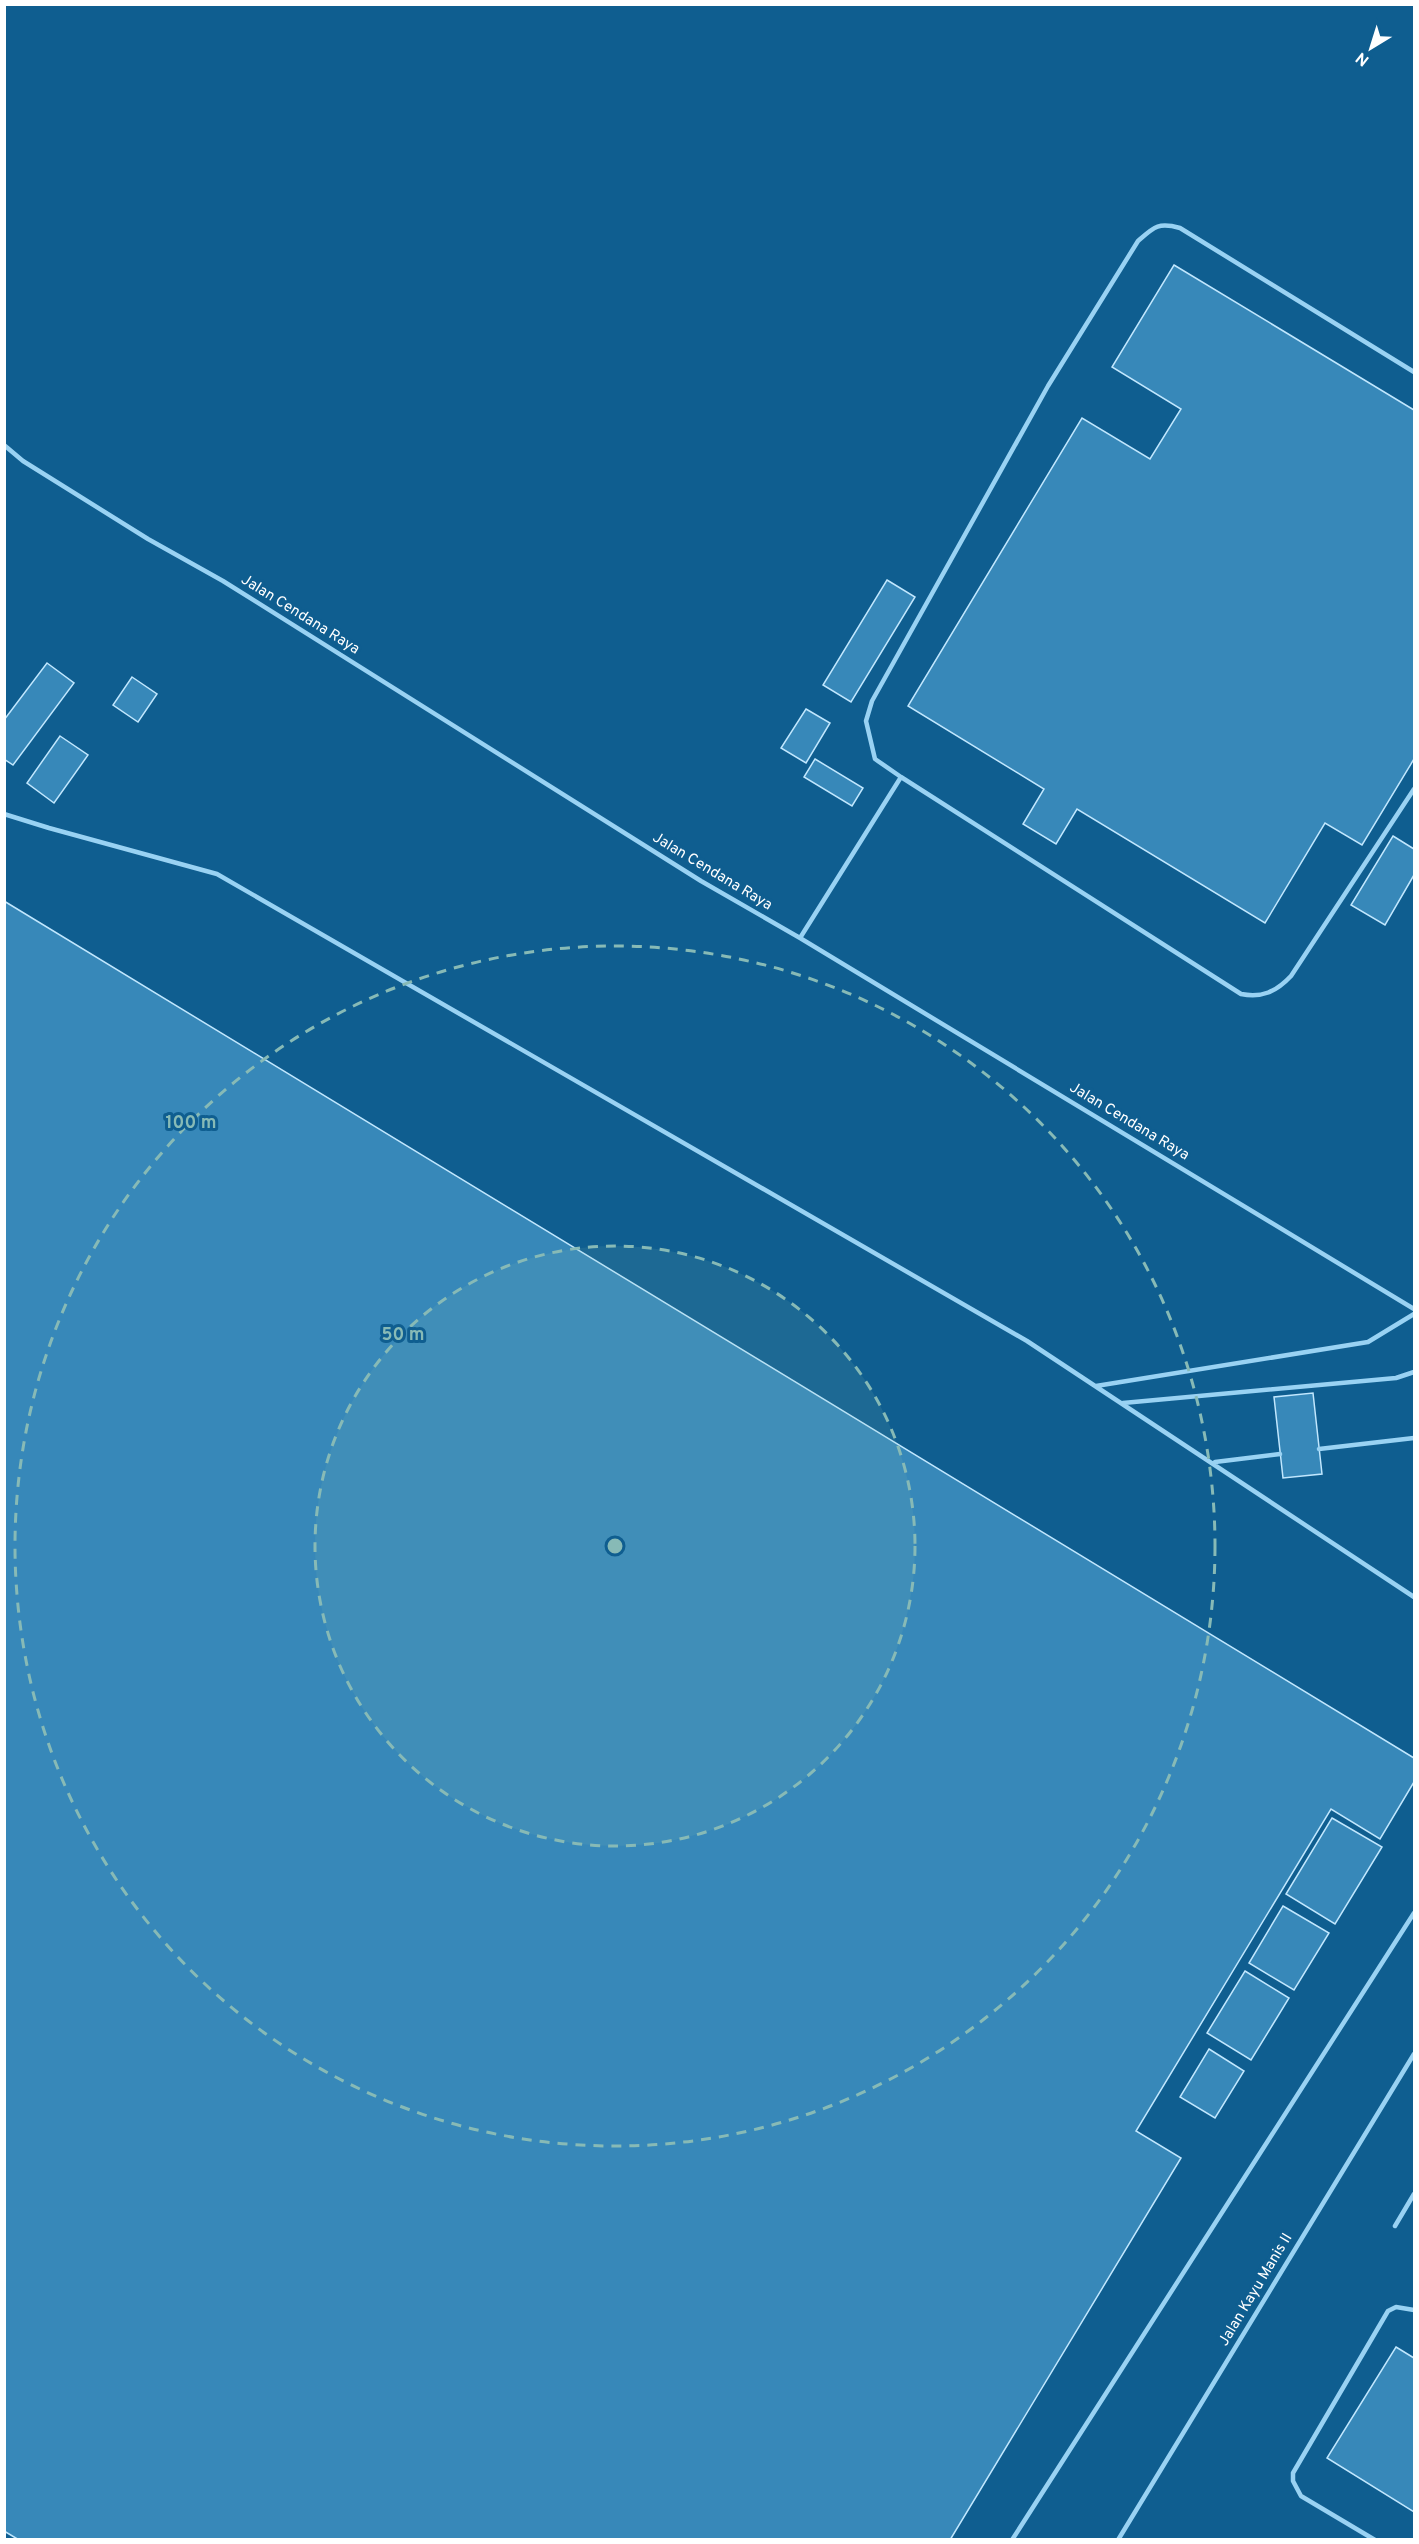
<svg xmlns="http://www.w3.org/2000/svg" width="1419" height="2544" viewBox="0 0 1419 2544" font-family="Overpass,sans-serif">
	<rect width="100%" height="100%" fill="#0f5e90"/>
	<path fill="#3788b9" stroke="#c1e7fe" stroke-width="1.5" d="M1174,265L1414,410V759L1362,845L1325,823L1265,923L1077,809L1056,844L1023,824L1044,789L908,706L1082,418L1150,459L1181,409L1112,367Z
		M887,580L915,597L851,702L823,685Z
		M47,663L74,683L13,765L4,759V720Z
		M132,677L157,694L138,722L113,705Z
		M806,709L830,723L806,763L781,748Z
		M60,736L88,755L54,803L27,783Z
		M815,759L863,788L852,806L804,777Z
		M1393,836L1414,849V875L1385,925L1351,905Z
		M4,901L1414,1758V1782L1380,1839L1331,1809L1136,2131L1181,2158L950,2540H19L4,2531Z
		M1313,1393L1322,1474L1283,1478L1274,1397Z
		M1332,1818L1382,1847L1335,1924L1286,1894Z
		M1283,1906L1329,1933L1294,1990L1249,1963Z
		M1245,1971L1289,1998L1251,2060L1207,2033Z
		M1209,2049L1244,2071L1215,2118L1180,2097Z
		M1396,2347L1414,2358V2512L1327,2458Z"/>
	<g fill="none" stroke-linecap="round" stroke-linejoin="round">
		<path stroke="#99d2f3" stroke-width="4.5" d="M4,445L23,461L148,539L223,581L701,881L800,938L1414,1309
			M901,777L1241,994C1262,998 1276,992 1291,976L1414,789
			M4,814L49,828L217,874L1027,1341L1414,1597
			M800,938L901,777L875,759L866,721L872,701L1048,386L1138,241C1154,227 1158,222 1180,228L1414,372
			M1096,1386L1368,1342L1414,1314
			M1123,1403L1396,1378L1414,1372
			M1319,1449L1414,1438
			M1215,1462L1280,1454
			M1395,2226L1414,2194
			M1012,2540L1414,1913
			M1118,2540L1414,2054
			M1375,2540L1301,2496L1293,2481V2473L1388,2311L1396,2307L1414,2310"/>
	</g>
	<circle cx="615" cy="1546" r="300" fill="#87bab6" fill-opacity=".12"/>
	<g fill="none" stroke="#87bab6" stroke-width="3" stroke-dasharray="10 8">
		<circle cx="615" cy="1546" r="300"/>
		<circle cx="615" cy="1546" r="600"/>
	</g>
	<g text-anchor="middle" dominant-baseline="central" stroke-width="6" stroke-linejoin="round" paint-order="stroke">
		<g font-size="15" fill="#fff" stroke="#0f5e90">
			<text transform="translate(300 615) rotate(32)">Jalan Cendana Raya</text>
			<text transform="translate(712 872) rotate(31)">Jalan Cendana Raya</text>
			<text transform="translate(1129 1122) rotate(31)">Jalan Cendana Raya</text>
			<text transform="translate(1256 2290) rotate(-59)">Jalan Kayu Manis II</text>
		</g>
	</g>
	<circle cx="615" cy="1546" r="9" fill="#87bab6" stroke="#0f5e90" stroke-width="3"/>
	<g font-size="18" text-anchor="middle" font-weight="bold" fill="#87bab6" stroke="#0f5e90" stroke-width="6" stroke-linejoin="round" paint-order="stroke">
		<text x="191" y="1128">100 m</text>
		<text x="403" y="1340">50 m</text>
	</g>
	<rect width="1419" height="2544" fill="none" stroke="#ffffff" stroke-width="12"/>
	<g transform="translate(1371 48) rotate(218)" stroke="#0f5e90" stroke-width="4.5" paint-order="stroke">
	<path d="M0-4.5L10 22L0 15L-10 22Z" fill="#ffffff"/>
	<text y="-9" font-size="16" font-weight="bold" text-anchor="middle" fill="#ffffff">N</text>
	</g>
</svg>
